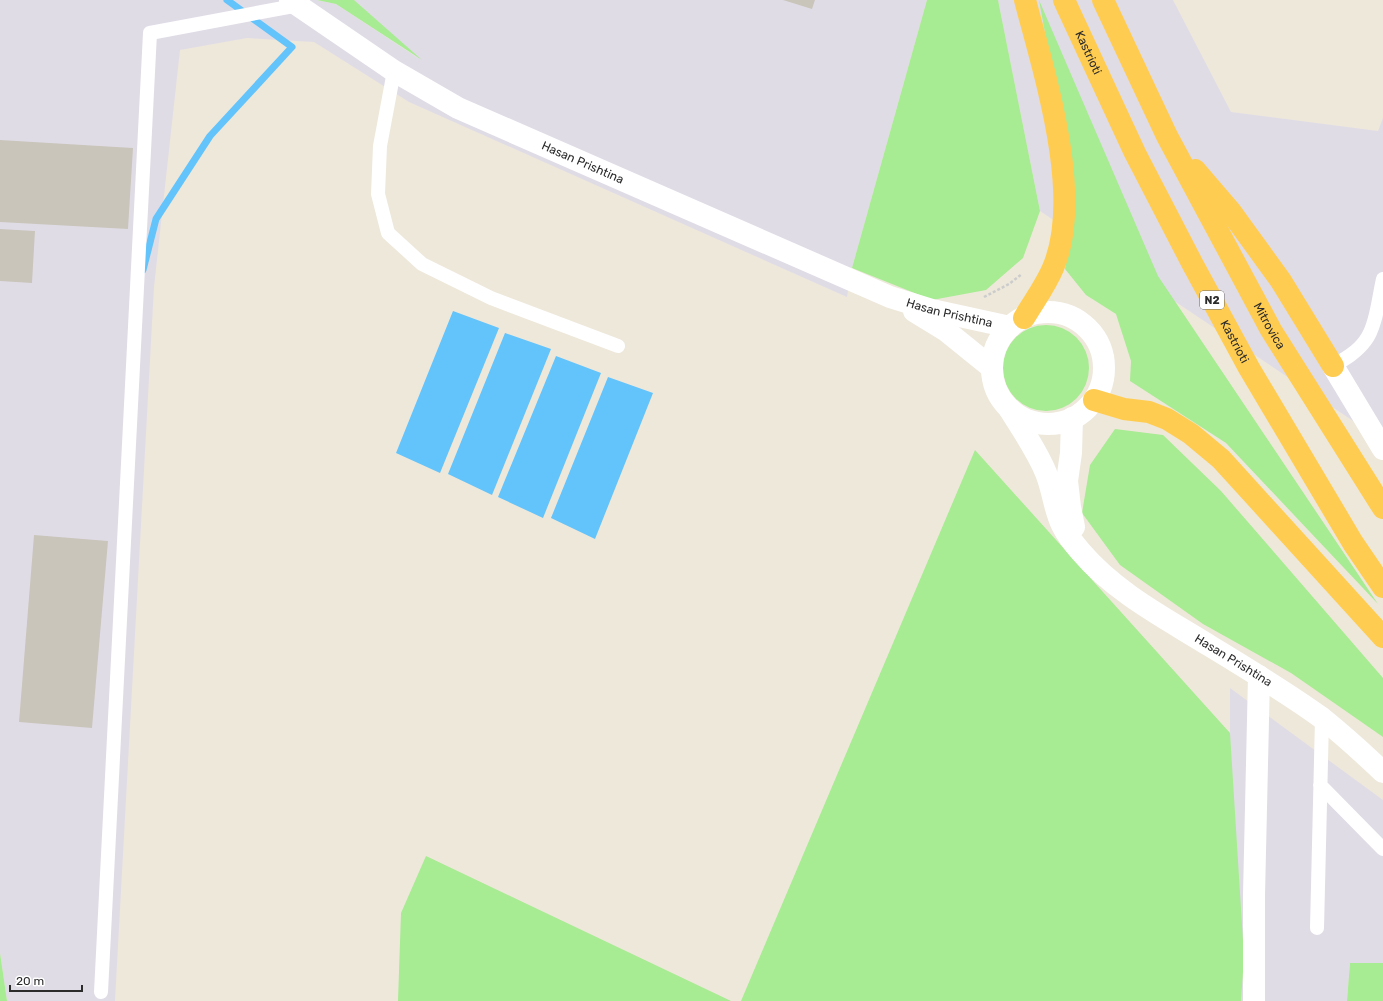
<svg xmlns="http://www.w3.org/2000/svg" width="1383" height="1001" viewBox="0 0 1383 1001" font-family="Rubik,sans-serif">
	<rect width="100%" height="100%" fill="#eee8db"/>
	<path fill="#e0dce6" d="M0,0H317L336,4L418,58L354,0H927L852,268L847,297L409,102L314,42L247,38L180,50L154,287L115,1001H7L0,953Z
		M998,0H1173L1231,112L1378,131L1383,118V441L1040,211Z
		M1230,688L1383,800V963H1350L1347,1001H1241L1244,957L1230,810Z"/>
	<path fill="#a7eb92" d="M317,0H354L422,60L336,4Z
		M927,0H998L1040,211L1023,258L986,290L932,300L852,268Z
		M1039,0L1158,276L1378,604L1226,443L1130,381L1131,361L1116,314L1086,295L1065,269L1070,238L1067,152Z
		M1003 368a43 43 0 1 1 86 0a43 43 0 1 1-86 0Z
		M1115,429L1163,435L1221,491L1383,678V737L1291,673L1203,624L1120,565L1082,513L1090,465Z
		M975,450L1230,733L1244,957L1241,1001H741Z
		M426,856L731,1001H398L401,913Z
		M0,953L7,1001H0Z
		M1350,963H1383V1001H1347Z"/>
	<path fill="#63c3fb" d="M453,311L499,328L440,473L396,453Z
		M505,333L551,349L492,495L448,474Z
		M556,356L601,373L543,518L498,497Z
		M608,377L653,393L595,539L551,518Z"/>
	<g fill="none" stroke-linecap="round" stroke-linejoin="round">
		<path stroke="#63c3fb" stroke-width="7" d="M143,270L156,219L210,136L292,47L227,0"/>
	</g>
	<path fill="#c9c5bb" d="M783,0H815L812,9Z
		M0,140L133,148L128,229L0,222Z
		M0,229L35,231L32,283L0,281Z
		M34,535L108,541L92,728L19,722Z"/>
	<g fill="none" stroke-linecap="round" stroke-linejoin="round">
		<path stroke="#ccc" stroke-width="2.5" stroke-dasharray="3 2" stroke-linecap="butt" d="M984,297L1009,284L1022,274"/>
		<path stroke="#fff" stroke-width="14" d="M394,71L380,146L378,194L388,233L422,264L491,298L618,346
			M1333,366C1345,359 1357,352 1365,341C1376,328 1379,296 1383,279
			M1320,785L1383,849
			M1317,928L1322,719
			M101,992L150,33L299,5"/>
		<path stroke="#fff" stroke-width="22" d="M1254,1001V895L1259,676"/>
		<g stroke="#fff" stroke-width="22">
			<path id="s1" d="M290,0L394,71L458,108L890,297L932,310L1010,327"/>
			<path d="M914,311L945,330L992,368"/>
			<circle cx="1048" cy="368" r="56"/>
			<path d="M1333,366L1383,449"/>
			<path id="s2" d="M1010,410C1023,431 1037,451 1046,473C1053,490 1054,509 1062,525C1067,535 1074,544 1081,552C1116,593 1165,618 1210,646C1248,669 1286,692 1322,718C1343,735 1363,753 1383,772"/>
			<path d="M1072,418L1071,453L1067,481L1070,507L1074,527"/>
		</g>
		<g stroke="#ffcc52" stroke-width="22">
			<path id="s3" d="M1064,0L1135,153L1192,263L1249,368L1353,543L1383,587"/>
			<path id="s4" d="M1103,0L1167,136L1271,330L1383,508"/>
			<path d="M1195,170L1231,212L1281,281L1333,366"/>
			<path d="M1024,318C1034,301 1046,285 1053,268C1084,196 1044,73 1025,0"/>
			<path d="M1094,400L1124,409L1149,412L1167,419L1191,434L1221,459L1383,637"/>
		</g>
	</g>
	<g text-anchor="middle" dominant-baseline="central" stroke-width="3" stroke-linejoin="round" paint-order="stroke">
		<rect fill="#fff" stroke="#6b6b6b" stroke-width="1" x="1200" y="291" width="24" height="18" rx="3"/>
		<g font-size="11" font-weight="bold" fill="#2b2b2b">
			<text x="1212" y="300">N2</text>
		</g>
		<g font-size="12" fill="#2b2b2b" stroke="#fff">
			<text stroke="none"><textPath href="#s3" startOffset="58">Kastrioti</textPath></text>
			<text stroke="none"><textPath href="#s1" startOffset="336">Hasan Prishtina</textPath></text>
			<text stroke="none"><textPath href="#s1" startOffset="733">Hasan Prishtina</textPath></text>
			<text stroke="none"><textPath href="#s4" startOffset="366">Mitrovica</textPath></text>
			<text stroke="none"><textPath href="#s3" startOffset="382">Kastrioti</textPath></text>
			<text stroke="none"><textPath href="#s2" startOffset="348">Hasan Prishtina</textPath></text>
		</g>
	</g>
	<path d="M10 985v6h72v-6" fill="none" stroke="#2b2b2b" stroke-width="2"/>
	<text x="16" y="985" font-size="12" fill="#2b2b2b" stroke="#ffffff" stroke-width="3" paint-order="stroke">20 m</text>
</svg>
